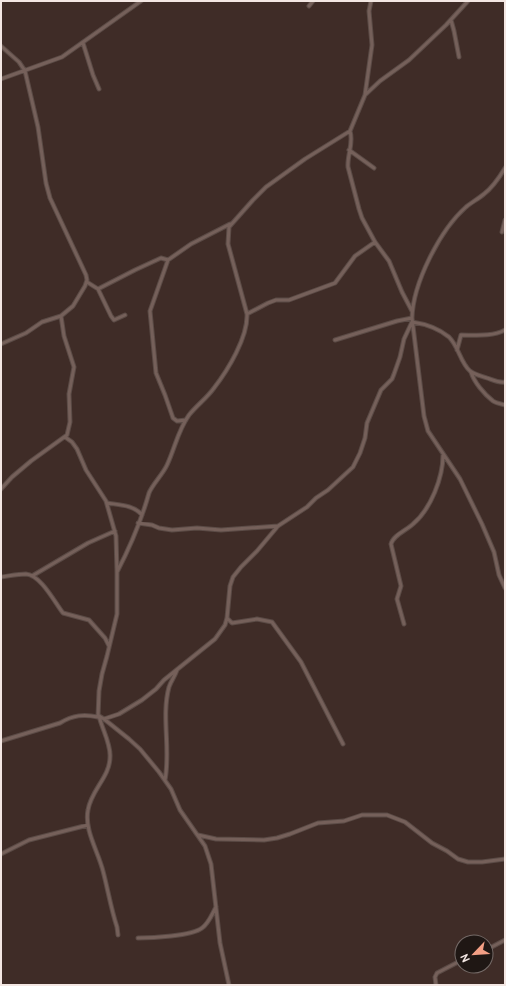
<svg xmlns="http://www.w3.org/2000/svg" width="506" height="986" viewBox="0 0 506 986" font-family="Overpass,sans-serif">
	<rect width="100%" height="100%" fill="#3f2c27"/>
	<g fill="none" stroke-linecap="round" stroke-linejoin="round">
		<g stroke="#5b4b46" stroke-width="5">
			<path id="minor" d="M309,6L313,1
				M451,20L454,31L459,57
				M83,43L93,75L99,89
				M1,46L19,62L25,71L38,127L46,183L50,198L86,275L87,280L85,286L73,306L61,316L64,336L74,367L69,394L70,422L67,435L31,461L12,477L1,489
				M1,79L62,57L141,1
				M365,95L380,81L409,60L446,25L468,1
				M350,131C354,143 347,155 348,167L359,209L362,218L375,242L389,261L402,292L412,311
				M349,150L374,168
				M505,168C499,178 493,187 484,194C478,199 472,202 466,207C440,230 413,283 412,318L424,416L428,431L460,479L482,524L494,552L499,575L505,588
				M502,232L505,220
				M87,282L98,289L135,270L161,258L168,260
				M98,289L111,316L114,320L125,315
				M247,314L268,303L276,300H289L335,283L355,256L375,242
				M335,340L397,321L412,318
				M1,344L26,333L42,322L61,316
				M457,350L461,335C475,335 492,337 505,330
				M471,372C474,382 484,394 493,401C496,403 501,404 505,405
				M186,420L177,421L173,418L165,395L156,373L150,311L168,260L191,244L230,224
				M65,437L72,442L77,449L86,470L106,501L116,536L117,572V614L107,656L102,674L99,691L98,717
				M107,503C120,505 134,505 142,515
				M138,523L152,525L159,528L172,530L197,528L221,530L278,526
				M117,572C129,549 142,518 149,493C152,485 163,474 167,465C175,448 178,430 189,415C197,405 207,398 214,388C228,370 248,337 247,314L228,244L229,227L253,200L266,187L305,159L350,131L365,95L372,45L369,11L371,1
				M32,576L88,543L115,531
				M1,577C9,576 18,574 26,574C41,575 55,603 63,613L89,620L105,638L109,646
				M227,618L232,623L257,619L272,622L301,662L343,744
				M404,624L397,599L401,586L391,544C393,535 407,530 413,524C431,509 443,477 443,455
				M99,716C102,729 111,744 110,757C110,777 91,790 88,810C84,830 98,851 103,871C108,890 111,909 117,927L118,935
				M104,719L129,739L140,749L159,772L171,789L180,810L205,846L211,864L220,943L229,985
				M1,741L60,723C73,715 84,714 98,717L99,716L104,719L119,714L142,700L156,689L164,680L215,639L225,625L227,618L230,586L233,577L241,567L257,551L278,526L307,507L316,498L328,490L353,467L360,453L365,438L367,423L381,390L392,379L394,374L400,357L404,339L412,322C426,324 438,328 449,337C459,347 460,362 470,371C475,375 482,376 487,378C493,380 498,383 505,382
				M165,780C171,749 161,717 169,687C171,681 175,676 177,670
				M198,835L216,839L264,840L277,838L290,834L318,823L344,821L362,815H387L405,822L432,843L447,851L458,859L468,862H482L505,859
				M1,854L29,840L88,825
				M138,938C151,938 192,936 202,928C209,923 212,914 216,907
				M486,950L505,940
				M436,985L435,977L437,973L462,960"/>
		</g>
		<use href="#minor" stroke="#75605a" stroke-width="3"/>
	</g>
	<rect width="506" height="986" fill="none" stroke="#f3e7e3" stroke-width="4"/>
	<g transform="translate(474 954) rotate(245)"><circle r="19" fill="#1f1714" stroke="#746a67"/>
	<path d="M0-3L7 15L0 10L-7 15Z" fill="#f39f85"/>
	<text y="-6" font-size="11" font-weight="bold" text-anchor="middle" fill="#f3e7e3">N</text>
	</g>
</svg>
